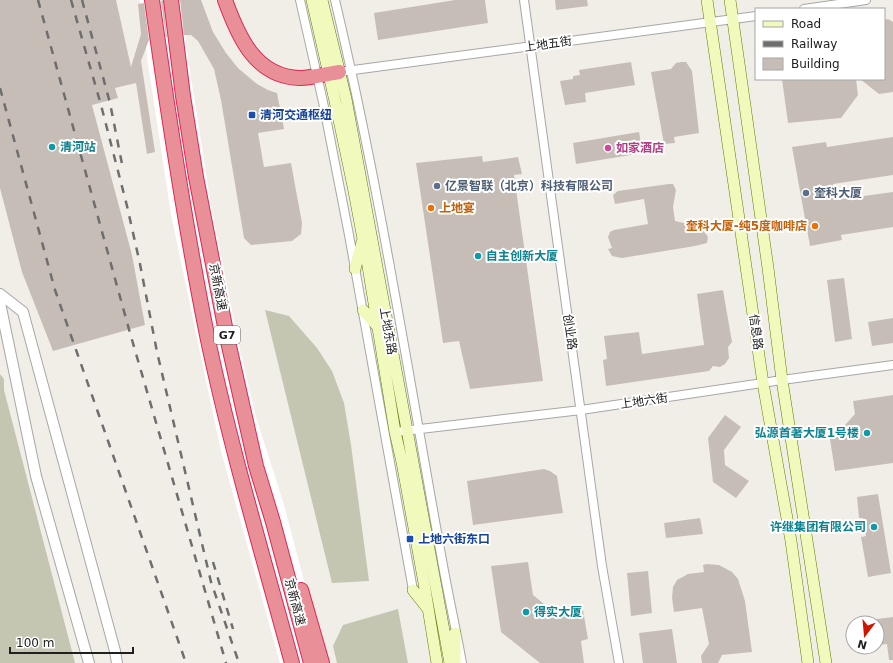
<svg xmlns="http://www.w3.org/2000/svg" width="893" height="663" viewBox="0 0 893 663" font-family="'DejaVu Sans','Noto Sans SC',sans-serif">
	<rect width="100%" height="100%" fill="#f1eee7"/>
	<path fill="#c4c6b2" d="M265,310L289,316L317,348L332,371L344,403L351,445L369,581L332,583Z
		M0,374L4,379V390L75,663H0Z
		M398,609L408,663H337L333,646L343,625Z"/>
	<path fill="#fff" d="M140,0H181L188,58L211,205L238,341L256,417L284,505L311,607L328,663H280L221,451L198,343L171,214L148,64Z"/>
	<path fill="#c6beb6" d="M0,0H116L131,67L141,34L138,4L144,3L149,40L141,61L155,152L147,154L136,83L115,88L118,98L92,105L132,255L145,325L53,351L22,272L0,188Z
		M163,0L167,37H166L161,1Z
		M180,0H201L213,32L226,53L238,68L257,84L268,90L277,93L284,129L258,133L264,167L291,163L302,223L301,234L292,241L251,245L244,238L221,100L214,69L198,41L191,35H184Z
		M455,0H485L488,23L378,40L374,13Z
		M555,0H587L588,6L556,10Z
		M888,19L893,22V92L879,94L860,79H884V20Z
		M631,62L635,85L585,93L586,102L565,105L560,81L573,79V76L580,75L579,70Z
		M681,62H686L692,71L699,133L674,137L675,143L664,144L651,72L671,69L676,63Z
		M782,79H856L858,95L841,118L788,123Z
		M639,132L643,153L576,164L573,143Z
		M893,137V175L833,184L835,200L893,192V227L841,235L842,240L810,246L792,147L826,142L827,147Z
		M482,156L483,162L518,157L522,174L514,175L543,381L470,389L459,341L443,343L416,163Z
		M669,184H673L676,190L673,207L675,221L693,225L703,230L708,237L707,243L695,246L622,258L612,256L608,249L612,248L608,237L610,232L614,230L648,224L644,199L615,204L613,195L618,191Z
		M844,278L852,339L835,342L827,280Z
		M723,290L732,342L728,347L729,358L725,364L720,367L713,366L709,371L606,386L603,360L607,359L604,336L639,332L642,354L704,345L697,294Z
		M893,318V343L872,346L868,322Z
		M893,395V463L835,471L829,433L841,434L845,425L855,414L853,401Z
		M725,415L741,427L724,450L725,465L749,481L736,498L713,482L708,438Z
		M544,469L550,471L557,476L563,513L473,525L467,481Z
		M878,494L891,573L868,577L861,537L866,536L863,518H859L857,497Z
		M700,518L703,534L666,538L664,523Z
		M528,562L533,595L556,614L583,610L588,639L581,641L584,663H540L501,632L491,566Z
		M707,564L719,565L732,572L738,579L745,601L752,652L722,655L718,663H702L701,656L709,644L702,608L674,612L672,598L673,587L677,580L688,574L704,572L703,565Z
		M648,571L652,613L631,616L627,573Z
		M893,617V660H889L887,644L877,645V619Z
		M672,629L677,663H643L639,633Z"/>
	<g fill="none" stroke-linecap="round" stroke-linejoin="round">
		<g stroke="#a7a7a7" stroke-width="10">
			<path id="minor" d="M300,0L323,102L349,235L413,590
				M335,0C379,185 408,373 442,560C448,594 456,629 462,663
				M524,0L602,566L619,663
				M804,9L866,0
				M346,71L756,16
				M395,432L581,410L782,380L893,365"/>
		</g>
		<g stroke="#a7a7a7" stroke-width="12">
			<path id="tertiary" d="M0,294L23,312L115,651L117,663
				M0,303L36,476L89,663"/>
		</g>
		<g stroke="#627a05" stroke-width="12">
			<path id="secondary" d="M312,0L335,101L353,186L367,260L395,432L402,462L424,583L437,663
				M322,0L346,99L450,663
				M707,0L763,383L791,541L808,663
				M730,0L768,268L782,380L826,663
				M355,269L362,242
				M363,310L378,327
				M413,590L428,609
				M455,662V633"/>
		</g>
		<g stroke="#dc2754" stroke-width="16">
			<path id="motorway" d="M152,0C168,114 185,227 208,340C231,449 263,556 292,663
				M171,0L183,96L196,177L227,337L256,466L273,522L311,663
				M225,0C238,36 255,77 300,78C312,78 326,74 339,72
				M301,590L322,663"/>
		</g>
		<use href="#minor" stroke="#fff" stroke-width="8"/>
		<use href="#tertiary" stroke="#fff" stroke-width="10"/>
		<use href="#secondary" stroke="#f1fabc" stroke-width="11"/>
		<use href="#motorway" stroke="#e88f97" stroke-width="14"/>
		<path stroke="#6e6e6e" stroke-width="2.5" stroke-dasharray="8 8" stroke-linecap="butt" d="M38,0L130,333L226,663
			M71,0L101,105L127,206L140,264L157,352L211,582L239,663
			M82,0L110,103L122,164
			M0,88L55,290L186,663
			M213,562L233,629"/>
	</g>
	<g fill="#1a4fb4" stroke="#fff" stroke-width="1.5">
		<rect x="248" y="111" width="8" height="8" rx="2"/>
		<rect x="406" y="535" width="8" height="8" rx="2"/>
	</g>
	<g fill="#0f9aa8" stroke="#fff" stroke-width="1.5">
		<circle cx="52" cy="147" r="4"/>
		<circle cx="478" cy="256" r="4"/>
		<circle cx="867" cy="433" r="4"/>
		<circle cx="874" cy="527" r="4"/>
		<circle cx="526" cy="612" r="4"/>
	</g>
	<circle fill="#d1479c" stroke="#fff" stroke-width="1.5" cx="608" cy="148" r="4"/>
	<g fill="#5c6f8a" stroke="#fff" stroke-width="1.5">
		<circle cx="437" cy="186" r="4"/>
		<circle cx="806" cy="193" r="4"/>
	</g>
	<g fill="#e8710a" stroke="#fff" stroke-width="1.5">
		<circle cx="431" cy="208" r="4"/>
		<circle cx="815" cy="226" r="4"/>
	</g>
	<g text-anchor="middle" dominant-baseline="central" stroke-width="4" stroke-linejoin="round" paint-order="stroke">
		<rect fill="#fff" stroke="#636363" stroke-width="1" x="214" y="326" width="26" height="18" rx="3"/>
		<g font-size="11" font-weight="bold" fill="#202020">
			<text x="227" y="335">G7</text>
		</g>
		<g font-size="12" fill="#202020" stroke="#fff">
			<text transform="translate(548 44) rotate(-8)">上地五街</text>
			<text transform="translate(218 287) rotate(79)">京新高速</text>
			<text transform="translate(388 331) rotate(80)">上地东路</text>
			<text transform="translate(570 332) rotate(82)">创业路</text>
			<text transform="translate(756 332) rotate(82)">信息路</text>
			<text transform="translate(644 401) rotate(-8)">上地六街</text>
			<text transform="translate(295 602) rotate(75)">京新高速</text>
		</g>
		<g font-size="12" font-weight="bold" fill="#164399" stroke="#fff" text-anchor="start">
			<text x="260" y="115">清河交通枢纽</text>
			<text x="418" y="539">上地六街东口</text>
		</g>
		<g font-size="12" font-weight="bold" fill="#0d838f" stroke="#fff" text-anchor="start">
			<text x="60" y="147">清河站</text>
			<text x="486" y="256">自主创新大厦</text>
			<text x="859" y="433" text-anchor="end">弘源首著大厦1号楼</text>
			<text x="866" y="527" text-anchor="end">许继集团有限公司</text>
			<text x="534" y="612">得实大厦</text>
		</g>
		<g font-size="12" font-weight="bold" fill="#b23c85" stroke="#fff" text-anchor="start">
			<text x="616" y="148">如家酒店</text>
		</g>
		<g font-size="12" font-weight="bold" fill="#4e5e75" stroke="#fff" text-anchor="start">
			<text x="445" y="186">亿景智联（北京）科技有限公司</text>
			<text x="814" y="193">奎科大厦</text>
		</g>
		<g font-size="12" font-weight="bold" fill="#c56008" stroke="#fff" text-anchor="start">
			<text x="439" y="208">上地宴</text>
			<text x="807" y="226" text-anchor="end">奎科大厦-纯5度咖啡店</text>
		</g>
	</g>
	<rect x="755" y="8" width="130" height="72" fill="#ffffff" stroke="#a6a6a6"/>
	<rect x="763" y="21" width="20" height="6" fill="#f1fabc" stroke="#a6a6a6"/>
	<text x="791" y="28" font-size="12" fill="#202020">Road</text>
	<rect x="763" y="41" width="20" height="6" fill="#6e6e6e" stroke="#a6a6a6"/>
	<text x="791" y="48" font-size="12" fill="#202020">Railway</text>
	<rect x="763" y="58" width="20" height="12" fill="#c6beb6" stroke="#a6a6a6"/>
	<text x="791" y="68" font-size="12" fill="#202020">Building</text>
	<g transform="translate(865 635) rotate(196)"><circle r="19" fill="#ffffff" stroke="#a6a6a6"/>
	<path d="M0-3L7 15L0 10L-7 15Z" fill="#d11400"/>
	<text y="-6" font-size="11" font-weight="bold" text-anchor="middle" fill="#202020">N</text>
	</g>
	<path d="M10 647v6h123v-6" fill="none" stroke="#202020" stroke-width="2"/>
	<text x="16" y="647" font-size="12" fill="#202020" stroke="#ffffff" stroke-width="3" paint-order="stroke">100 m</text>
</svg>
